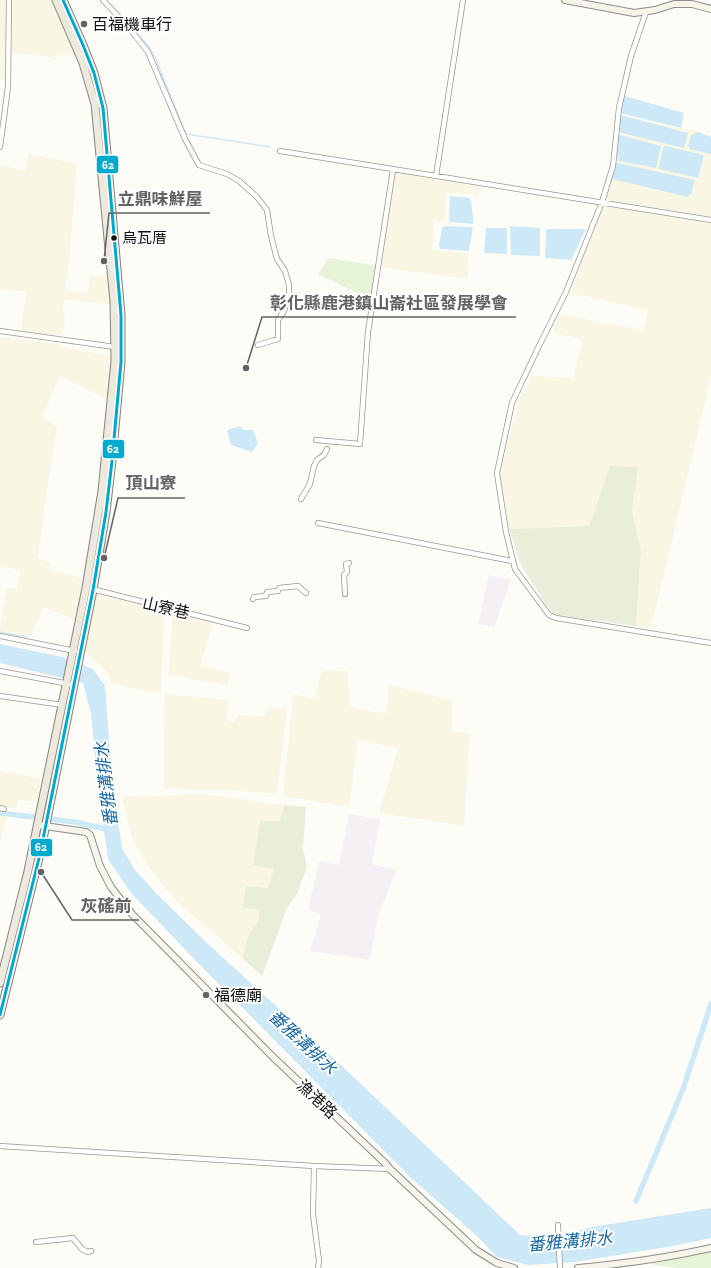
<svg xmlns="http://www.w3.org/2000/svg" width="711" height="1268" viewBox="0 0 711 1268" font-family="'Zilla Slab','Noto Sans TC',serif">
	<rect width="100%" height="100%" fill="#fdfcf7"/>
	<path fill="#f5f0f3" d="M489,575L511,580L494,627L478,624Z
		M349,814L380,819L372,864L397,870L378,915L370,960L310,951L321,914L308,910L319,861L339,865Z"/>
	<path fill="#f9f7e4" d="M0,0H6L5,80L0,79Z
		M12,0H52L77,53L76,56L57,54L56,60L46,56L12,53Z
		M627,118L698,131L711,137V217L606,200Z
		M29,154L77,164L69,265L65,290L88,293L89,276L108,274L110,304L64,300L63,309L65,320L62,336L21,332L26,292L0,289V165L25,171Z
		M394,172L481,185L478,195L446,193L445,222H434L432,250L469,253L467,279L378,267Z
		M603,206L711,223V378L651,628L636,626L641,552L632,511L638,467L610,466L589,526L509,529L500,472L519,399L531,376L573,378L583,340L552,332L560,314L644,331L648,310L570,293Z
		M0,337L58,344L62,347L110,356L108,398H104L60,376L43,416L57,427L49,477L38,558L51,564L50,570L82,578L76,618L74,620L44,607L30,636L0,631V624L7,588L17,589L20,570L0,566Z
		M98,593L164,608L161,694L112,684L107,672L84,650L94,596Z
		M173,609L213,624L200,666L231,673L227,685L168,675Z
		M322,670L348,671L350,707L386,714L389,685L453,701L452,731L470,733L464,826L379,813L398,748L358,740L349,807L283,796L293,694L314,699Z
		M165,694L229,700L226,720L233,722L239,715L264,716L267,708L287,710L277,794L228,790L163,789Z
		M0,771L41,779L37,802L19,800L16,808L0,806Z
		M202,794L284,805L280,822L260,821L274,869L268,889L246,886L259,910L258,921L249,935L242,958L180,905L150,869L132,839L122,797Z
		M0,816H5L7,818L0,842Z"/>
	<path fill="#e7f3d7" d="M329,258L378,266L372,295L357,293L318,274Z
		M711,1252V1268H676L650,1264L651,1261Z"/>
	<path fill="#e9eedb" d="M610,466L638,467L632,511L641,551L636,626L553,615L521,565L509,529L589,526Z
		M284,805L306,807L303,848L307,867L297,894L287,908L262,976L242,958L249,935L258,921L259,910L243,907L246,886L268,888L274,869L253,865L260,821H280Z"/>
	<path fill="#cde8f7" d="M625,96L684,113L681,128L620,113L622,99Z
		M621,115L688,133L684,148L618,132L620,116Z
		M698,132L711,137V154L689,149L690,147L688,146L691,135Z
		M620,135L661,146L656,168L619,161L618,157L617,156L618,136Z
		M665,146L704,155L698,178L659,169L663,147Z
		M613,162L695,180L691,194H689L688,197L612,179L611,178Z
		M450,196L470,198L473,216V224L449,222Z
		M445,226L473,227L469,251L441,249L439,246L442,228Z
		M510,226L540,228V256L511,255Z
		M486,228H507V254L484,253Z
		M546,229H586L571,260L545,258Z
		M240,426L243,430H253L258,443L252,452L231,445L227,430Z
		M0,644L62,657L93,669L105,686L112,781L122,848L135,870L155,892L208,944L342,1066L520,1235L551,1237L592,1227L711,1208V1238L673,1246L575,1262L528,1265L497,1257L478,1237L409,1176L197,962L131,893L108,859L100,804L91,714L83,683L0,663Z"/>
	<g fill="none" stroke-linecap="round" stroke-linejoin="round">
		<path stroke="#cde8f7" stroke-width="1.5" d="M134,30L150,48L155,57L186,134L270,147
			M0,632L27,637"/>
		<path stroke="#cde8f7" stroke-width="5.5" d="M0,813L74,822L110,830
			M636,1201L683,1089L711,1004"/>
		<g stroke="#979795" stroke-width="6">
			<path id="street" d="M103,0L130,29L148,52L185,139L199,165L227,174L239,181L257,197L267,210L271,236L277,259L285,271L289,285V296L284,311L278,320V339L258,345
				M646,12L631,56L619,108L613,166L602,202L566,292L539,346L512,403L497,473L506,532L515,569L549,615L556,618L711,643
				M0,147L8,87L9,0
				M280,151L711,220
				M436,176L463,0
				M0,331L115,347
				M316,440L360,444L368,332L393,170
				M301,499L310,484L314,466L317,460L324,455L327,449
				M318,523L512,561
				M92,589L247,628
				M345,594L344,575L347,572L346,564L349,563
				M253,599L254,597L266,596L267,592L278,591L279,588L298,586L306,593
				M0,636L75,651
				M0,671L69,684
				M0,696L63,705
				M0,808L4,809
				M0,1146L314,1166L390,1169
				M314,1166L313,1214L319,1261L318,1268
				M558,1225L560,1268
				M36,1242L73,1238L82,1249L87,1252L91,1251"/>
		</g>
		<g stroke="#8e8d8b" stroke-width="8">
			<path id="secondary" d="M565,0L634,13L655,10L674,4H692L711,9
				M38,825L86,832L90,835L100,866L111,887L132,914L273,1057L386,1164L390,1169L476,1250L497,1263L514,1268
				M578,1268C623,1264 667,1258 711,1248"/>
		</g>
		<g stroke="#858482" stroke-width="9">
			<path id="primary" d="M0,983L28,871L86,588L102,491L115,361L114,301L95,104L83,63L56,0
				M0,1015L40,854L93,590L106,512L112,461L121,362V315L103,108L94,73L83,45L63,0"/>
		</g>
		<use href="#street" stroke="#fffffe" stroke-width="4.5"/>
		<use href="#secondary" stroke="#f6f4eb" stroke-width="6"/>
		<use href="#primary" stroke="#ede9dc" stroke-width="7"/>
		<g stroke="#fff" stroke-width="6">
			<path id="bus-1" d="M0,1015L40,854L93,590L106,512L112,461L121,362V315L103,108L94,73L83,45L63,0"/>
		</g>
		<use href="#bus-1" stroke="#00a9ce" stroke-width="3"/>
	</g>
	<g fill="#646362" stroke="#fff" stroke-width="1.5">
		<circle cx="84" cy="24" r="4"/>
		<circle cx="206" cy="995" r="4"/>
	</g>
	<circle fill="#111" stroke="#fff" stroke-width="1.5" cx="114" cy="238" r="3.5"/>
	<g text-anchor="middle" dominant-baseline="central" stroke-width="4" stroke-linejoin="round" paint-order="stroke">
		<g font-size="15" fill="#111" stroke="#fff" text-anchor="start">
			<text x="122" y="238">烏瓦厝</text>
		</g>
		<g font-size="16" fill="#111" stroke="#fff" text-anchor="start">
			<text x="92" y="24">百福機車行</text>
			<text x="214" y="995">福德廟</text>
		</g>
		<g font-size="16" fill="#111" stroke="#fff">
			<text transform="translate(166 608) rotate(13)">山寮巷</text>
			<text transform="translate(317 1099) rotate(43)">漁港路</text>
		</g>
		<g font-size="17" font-style="italic" fill="#1768a6" stroke="#fff">
			<text transform="translate(106 784) rotate(-97)">番雅溝排水</text>
			<text transform="translate(303 1042) rotate(43)">番雅溝排水</text>
			<text transform="translate(570 1241) rotate(-5)">番雅溝排水</text>
		</g>
	</g>
	<path fill="none" stroke="#646362" stroke-width="1.5" d="M104 261L109 213H210M246 368L262 317H516M104 558L118 498H185M41 872L72 920H139"/>
	<g fill="#646362" stroke="#fff" stroke-width="1.5">
		<circle cx="104" cy="261" r="4"/>
		<circle cx="246" cy="368" r="4"/>
		<circle cx="104" cy="558" r="4"/>
		<circle cx="41" cy="872" r="4"/>
	</g>
	<g font-size="17" text-anchor="middle" font-weight="bold" fill="#646362" stroke="#fff" stroke-width="4" stroke-linejoin="round" paint-order="stroke">
		<text x="160" y="205">立鼎味鮮屋</text>
		<text x="389" y="309">彰化縣鹿港鎮山崙社區發展學會</text>
		<text x="151" y="489">頂山寮</text>
		<text x="106" y="912">灰磘前</text>
	</g>
	<g stroke="#fff" stroke-width="1.5">
		<rect x="96" y="155" width="23" height="19" rx="4" fill="#00a9ce"/>
		<rect x="102" y="439" width="23" height="20" rx="4" fill="#00a9ce"/>
		<rect x="30" y="838" width="23" height="19" rx="4" fill="#00a9ce"/>
	</g>
	<g font-size="11" text-anchor="middle" font-weight="bold" fill="#fff">
		<text x="108" y="169">62</text>
		<text x="113" y="453">62</text>
		<text x="41" y="851">62</text>
	</g>
</svg>
